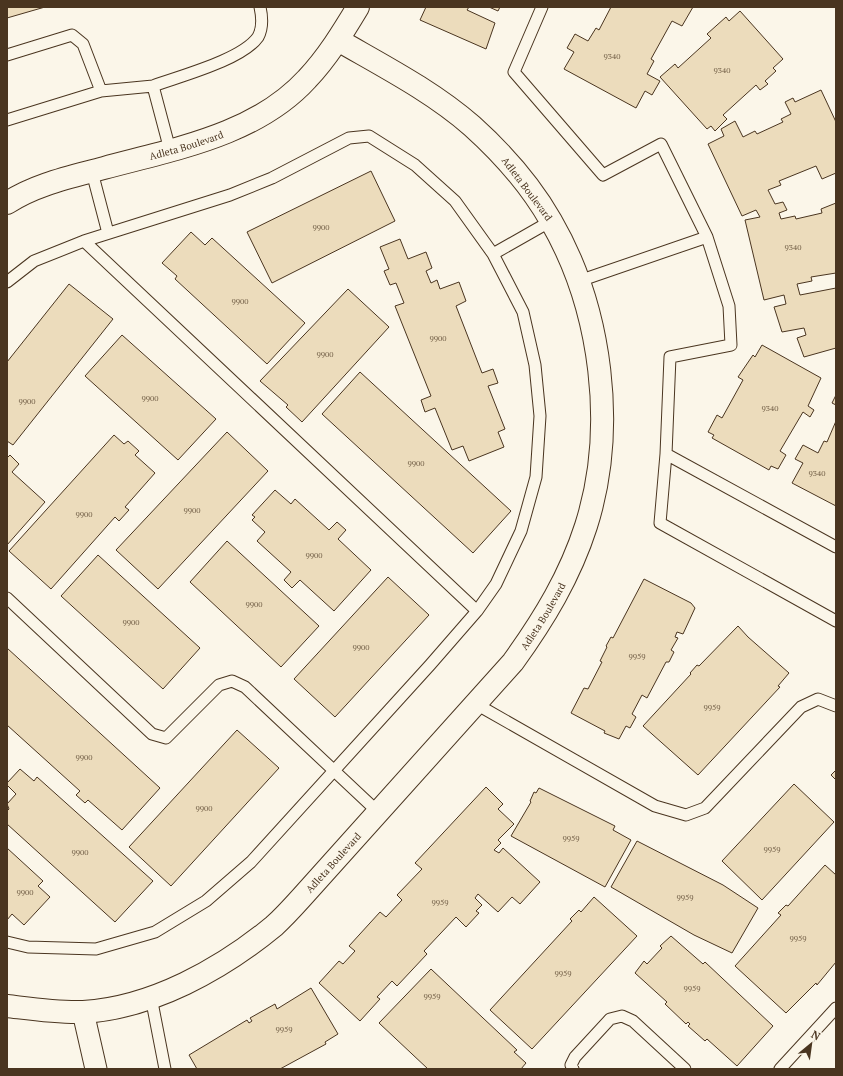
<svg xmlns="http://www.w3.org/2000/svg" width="843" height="1076" viewBox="0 0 843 1076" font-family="'PT Serif',serif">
	<rect width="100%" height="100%" fill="#fbf6e9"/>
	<path fill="#ecdcbc" stroke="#4a3520" d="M7,7H45L7,18Z
		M426,7H469L467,10L495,23L486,49L420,20Z
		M489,7H500L498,11Z
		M611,7H693L682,26L672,21L651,59L654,61L647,74L660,81L652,95L645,91L636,108L564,69L574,52L567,48L575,34L588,41L596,28L599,30Z
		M740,11L783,59L773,68L776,71L765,81L768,84L760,90L756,85L723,115L727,119L715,131L711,126L707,129L660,77L675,64L678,68L711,38L707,34L726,17L729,21Z
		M821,90L836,122V173L822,179L816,166L779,181L781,185L768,190L775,204L783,202L787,210L779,213L781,219L795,216L796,219L822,213L821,209L836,203V273L811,277L812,281L797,284L800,295L836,288V348L804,357L797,338L806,335L804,328L782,332L774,307L786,304L784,295L764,300L745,220L760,217L756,210L742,216L708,144L724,136L721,129L735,121L743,137L755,131L757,134L783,122L781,119L791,114L785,102L793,98L795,102Z
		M371,171L395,221L272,283L247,232Z
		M191,232L205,245L212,238L305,323L267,364L175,279L177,276L162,263Z
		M400,239L408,259L426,252L432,268L426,271L431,283L437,280L440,289L459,282L466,301L456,306L482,373L493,369L498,383L488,386L505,429L498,432L504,447L469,461L463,446L452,450L435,408L425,412L421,400L431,396L395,306L404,303L396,283L390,285L384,271L389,269L380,247Z
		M69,284L113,319L13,445L7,441V362Z
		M348,289L389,327L302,422L286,407L288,405L260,381Z
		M122,335L216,419L178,460L85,376Z
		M762,345L821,378L808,406L814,410L810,417L803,412L780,451L786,455L778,469L771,466L769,470L712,438L714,435L708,432L717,415L722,418L743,380L738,377L753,355L755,357Z
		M360,372L511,511L473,553L322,414Z
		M836,395V405L832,403Z
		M836,421V506L792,483L803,463L795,459L803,445L818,453L824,441L827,442Z
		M227,432L268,471L158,589L116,550Z
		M114,435L124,444L128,441L139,451L135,455L155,473L125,507L129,510L119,521L115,517L51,589L9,551Z
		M10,455L19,464L12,472L45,502L7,545V458Z
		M275,490L291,504L295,499L329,530L337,522L346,530L338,539L371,570L334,611L300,580L292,588L284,580L291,572L257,541L265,532L252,520L255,517L252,515Z
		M227,541L319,626L281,667L190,582Z
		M98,555L200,648L163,689L61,596Z
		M388,577L429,615L335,717L294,679Z
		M644,579L691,603L695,608L683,634L677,632L675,637L678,638L671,650L674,652L669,662H666L647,698L642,695L632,714L636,717L630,728L626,726L619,739L604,733L605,731L571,713L584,688L588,689L602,662L600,661L607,647L606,646L611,637L613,638Z
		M738,626L748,637L789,673L778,686L780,687L698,775L643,726L691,674L690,673L697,665L699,666Z
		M7,648L160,788L122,830L88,800L85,803L76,795L80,791L7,725Z
		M237,730L279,768L171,886L129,847Z
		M20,769L34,781L37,777L153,881L115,922L7,824V811L9,809L7,804L16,794L7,785V783Z
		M836,770V780L831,775Z
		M794,784L834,822L762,900L722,861Z
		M486,787L503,804L498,809L514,824L498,840L501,843L494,850L499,853L503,848L540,882L520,904L512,897L498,912L478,894L475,898L482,905L476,911L479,913L466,927L456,917L424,951L427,954L397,986L392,981L377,997L380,999L360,1021L319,983L339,961L343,964L355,951L349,946L380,912L386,917L402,900L397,895L422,869L415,863Z
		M539,788L615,826L613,830L631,840L605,887L511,836L531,802L530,801L534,792L536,793Z
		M637,841L723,885L758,908L732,953L694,935L611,887Z
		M7,848L43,881L38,886L50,897L24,925L12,914L7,920Z
		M825,865L836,875V962L817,985L816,983L786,1013L735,966L781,915L778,913L786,905L788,906Z
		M594,897L637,936L532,1049L490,1010L572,921L570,919L579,910L581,912Z
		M671,936L703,964L705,962L773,1026L737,1066L707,1039L705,1041L688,1026L690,1024L688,1022L686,1024L665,1004L667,1002L635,973L644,961L647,964L662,948L660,946Z
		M431,969L517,1050L514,1052L526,1063L521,1069H428L379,1023Z
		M311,988L338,1034L325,1042L326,1044L280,1069H197L189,1055L247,1020L249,1023L252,1021L250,1018L275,1004L277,1009Z"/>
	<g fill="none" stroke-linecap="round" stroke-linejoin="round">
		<g stroke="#4a3520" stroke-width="13">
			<path id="service" d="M542,7L514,72L603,175L661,144L707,237L729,306L731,345L670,357L666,454L660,523L836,621
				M7,55L72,35L83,44L101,91
				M153,86C180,76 242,60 258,37C263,28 262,16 260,7
				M7,120L101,91L153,86L170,150
				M92,172L108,233
				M84,241L477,611
				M493,254L551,221
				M579,281L707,237
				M7,282L34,261L84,241L230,195L272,178L349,138L369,136L415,165L455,201L493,254L523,312L535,365L540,416L536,477L521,531L496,584L477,611L430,665L251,862L206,901L155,932L96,949L28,947L7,942
				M666,454L836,547
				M7,598L152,734L166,738L219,685L232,681L245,687L378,812
				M476,704L655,806L686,815L705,808L801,707L818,699L836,706
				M151,997L165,1069
				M573,1069L571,1065L575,1057L610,1019L622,1016L633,1021L685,1069
				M780,1069L836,1008"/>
		</g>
		<g stroke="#4a3520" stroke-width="23">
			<path id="minor" d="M83,1012L96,1069"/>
		</g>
		<g stroke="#4a3520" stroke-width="24">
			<g id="tertiary">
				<path id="s1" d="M7,203C36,184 71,177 104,168C174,149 256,135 307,79C327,58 343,32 358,7"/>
				<path id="s2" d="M7,1006C32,1009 58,1013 83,1012C152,1008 222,969 274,926C284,917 293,907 302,897L513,662C544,619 570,576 586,526C617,429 602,309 551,221C531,186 502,153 472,126C432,91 383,66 338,40"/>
			</g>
		</g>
		<use href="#service" stroke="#fbf6e9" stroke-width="11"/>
		<use href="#minor" stroke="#fbf6e9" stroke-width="21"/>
		<use href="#tertiary" stroke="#fbf6e9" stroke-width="22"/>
	</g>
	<g text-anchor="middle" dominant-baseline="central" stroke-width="3" stroke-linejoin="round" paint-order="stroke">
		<g font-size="8" fill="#725f47">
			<text x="612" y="56">9340</text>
			<text x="722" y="70">9340</text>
			<text x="321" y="227">9900</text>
			<text x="793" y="247">9340</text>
			<text x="240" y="301">9900</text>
			<text x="438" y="338">9900</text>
			<text x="325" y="354">9900</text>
			<text x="150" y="398">9900</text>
			<text x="27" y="401">9900</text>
			<text x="770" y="408">9340</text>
			<text x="416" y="463">9900</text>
			<text x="817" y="473">9340</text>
			<text x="192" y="510">9900</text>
			<text x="84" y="514">9900</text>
			<text x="314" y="555">9900</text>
			<text x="254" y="604">9900</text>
			<text x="131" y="622">9900</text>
			<text x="361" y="647">9900</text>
			<text x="637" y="656">9959</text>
			<text x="712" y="707">9959</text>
			<text x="84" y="757">9900</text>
			<text x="204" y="808">9900</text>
			<text x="571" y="838">9959</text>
			<text x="772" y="849">9959</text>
			<text x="80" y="852">9900</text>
			<text x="25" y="892">9900</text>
			<text x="685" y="897">9959</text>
			<text x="440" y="902">9959</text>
			<text x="798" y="938">9959</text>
			<text x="563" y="973">9959</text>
			<text x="692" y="988">9959</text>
			<text x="432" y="996">9959</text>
			<text x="284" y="1029">9959</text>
		</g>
		<g font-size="10" fill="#4a3520" stroke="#fbf6e9">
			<text stroke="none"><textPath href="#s1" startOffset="189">Adleta Boulevard</textPath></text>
			<text transform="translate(527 189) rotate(53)">Adleta Boulevard</text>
			<text stroke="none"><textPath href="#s2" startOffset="700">Adleta Boulevard</textPath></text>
			<text stroke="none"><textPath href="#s2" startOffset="376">Adleta Boulevard</textPath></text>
		</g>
	</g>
	<rect width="843" height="1076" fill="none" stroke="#4a3520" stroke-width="16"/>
	<g transform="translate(811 1044) rotate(29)" stroke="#fbf6e9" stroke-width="3" paint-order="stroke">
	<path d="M0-3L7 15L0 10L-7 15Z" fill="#4a3520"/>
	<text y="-6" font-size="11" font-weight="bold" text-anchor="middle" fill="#4a3520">N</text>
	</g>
</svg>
